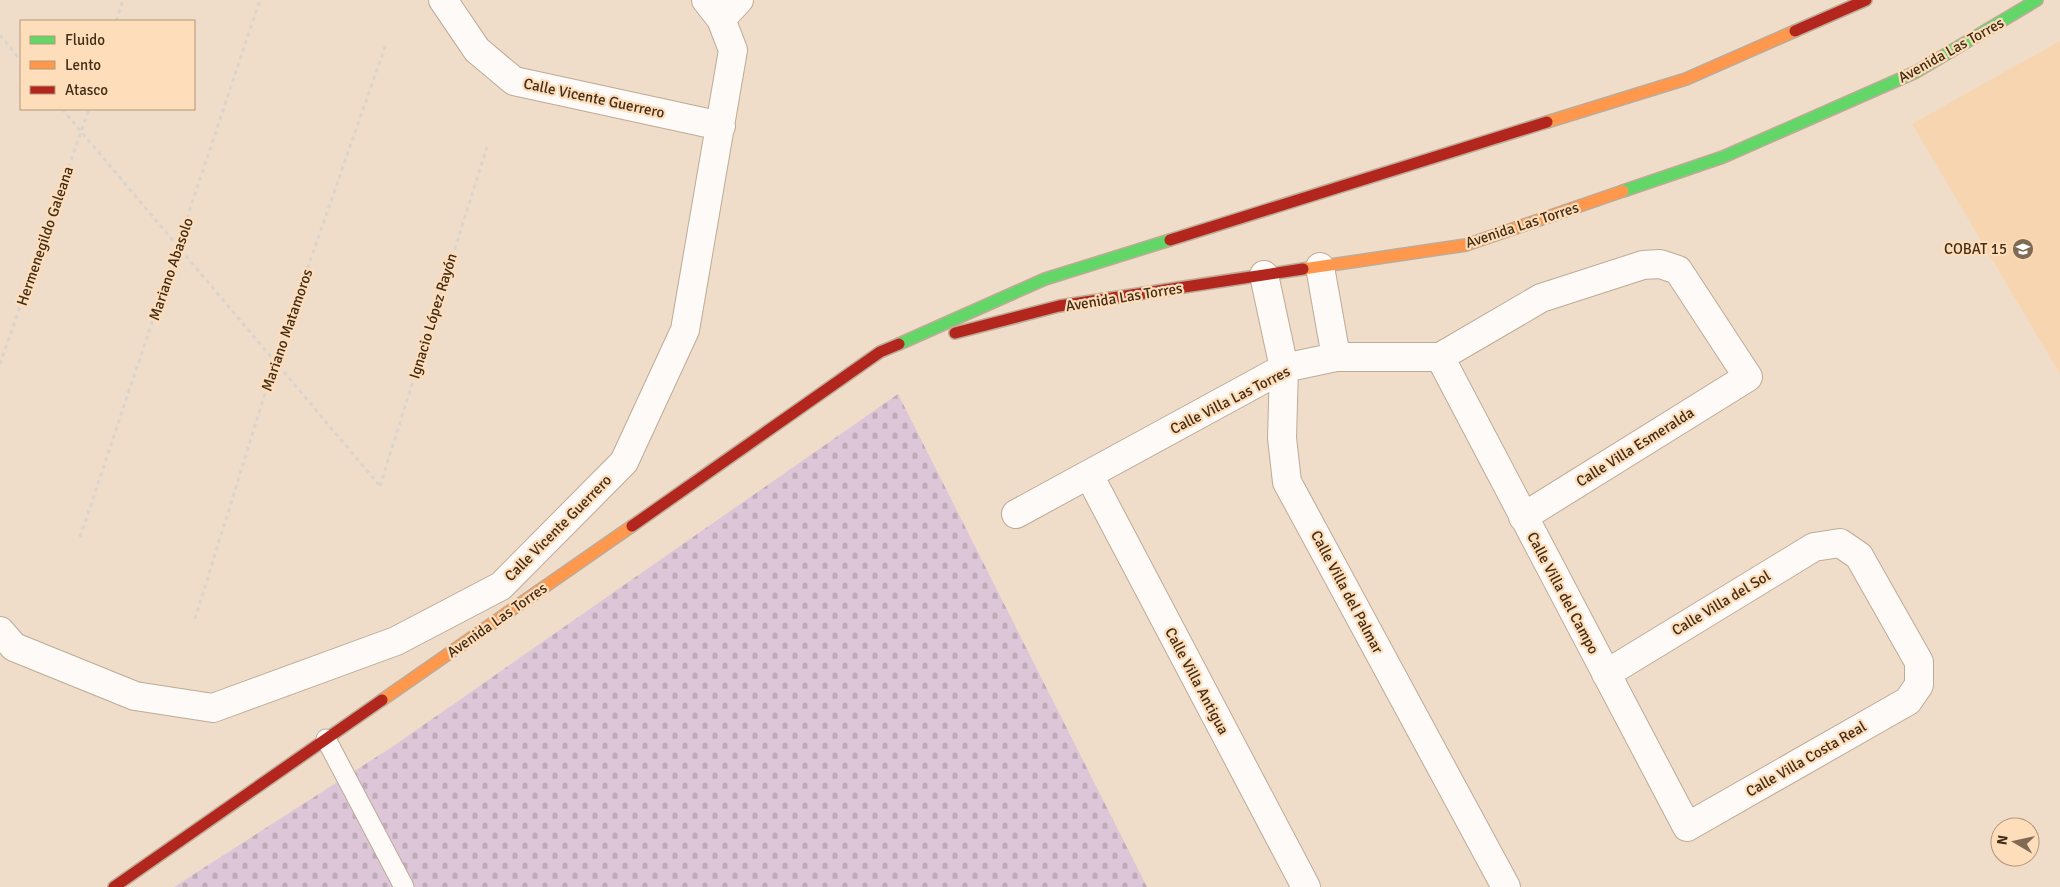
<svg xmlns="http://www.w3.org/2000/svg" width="2060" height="887" viewBox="0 0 2060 887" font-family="Signika,sans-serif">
	<defs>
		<pattern id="cemetery-stones" width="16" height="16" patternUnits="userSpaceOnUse" patternTransform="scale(1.25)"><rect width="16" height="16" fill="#dcc6d8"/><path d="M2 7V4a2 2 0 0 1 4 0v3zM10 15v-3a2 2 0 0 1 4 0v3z" fill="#beaab8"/></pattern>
	</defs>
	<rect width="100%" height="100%" fill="#efddca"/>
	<path fill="#f7d5b0" d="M2060,41V374L1912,124Z"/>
	<path fill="url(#cemetery-stones)" d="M898,394L1147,887H174L392,747Z"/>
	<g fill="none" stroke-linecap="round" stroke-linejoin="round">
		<g stroke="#bdab97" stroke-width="21">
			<path id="lane" d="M326,739L404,887"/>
		</g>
		<g stroke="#bdab97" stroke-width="30">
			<path id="street" d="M443,0L477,50L514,81L721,126
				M721,19L739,0
				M1320,267L1336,357
				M1264,275L1284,368L1282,438L1287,482L1506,887
				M1440,357L1687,827L1908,701L1919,685V662L1859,556L1840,543L1814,547L1606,674
				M1089,475L1306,887
				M1016,514L1284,368L1336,357H1440L1541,298L1643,265L1660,264L1678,270L1748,377L1523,517
				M0,631L14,647L135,696L213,708L396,641L501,586L624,462L685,330L733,50L721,19L706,0"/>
		</g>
		<g stroke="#bdab97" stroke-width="14">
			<path id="fast" d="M1623,191L1723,157L1916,72L2037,0
				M899,344L1045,279L1170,240"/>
		</g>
		<g stroke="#bdab97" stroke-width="14">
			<path id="slow" d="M1547,122L1686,79L1795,31
				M1303,269L1466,245L1623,191
				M382,700L632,526"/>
		</g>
		<g stroke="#bdab97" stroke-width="14">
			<path id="jam" d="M1795,31L1866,0
				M1170,240L1547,122
				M955,333L1059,306L1303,269
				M632,526L880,352L899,344
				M114,887L382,700"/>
		</g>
		<path stroke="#dbd4cd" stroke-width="3" stroke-dasharray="4 4" stroke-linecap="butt" d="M116,21L123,0
			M0,35L21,61
			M62,109L380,486
			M0,364L89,109
			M380,486L487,147
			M80,537L260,0
			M195,619L275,361L386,44"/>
		<use href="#lane" stroke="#fdfaf7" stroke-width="19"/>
		<use href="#street" stroke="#fdfaf7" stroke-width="28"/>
		<use href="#fast" stroke="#63d668" stroke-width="11"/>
		<use href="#slow" stroke="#ff974d" stroke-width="11"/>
		<use href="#jam" stroke="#b3261e" stroke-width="11"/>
	</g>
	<defs>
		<g id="school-disc" transform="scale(1.125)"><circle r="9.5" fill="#7f6b54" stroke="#feddbb"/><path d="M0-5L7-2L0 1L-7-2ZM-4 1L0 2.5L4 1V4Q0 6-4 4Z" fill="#fff"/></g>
	</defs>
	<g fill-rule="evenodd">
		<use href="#school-disc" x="2023" y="249"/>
	</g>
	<g text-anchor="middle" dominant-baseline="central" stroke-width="4.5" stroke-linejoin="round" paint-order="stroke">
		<g font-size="15" fill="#422d15" stroke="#feddbb">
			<text transform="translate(1951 50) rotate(-29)">Avenida Las Torres</text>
			<text transform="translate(594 98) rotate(12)">Calle Vicente Guerrero</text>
			<text transform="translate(1522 225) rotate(-18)">Avenida Las Torres</text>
			<text transform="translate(45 236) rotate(-71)">Hermenegildo Galeana</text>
			<text transform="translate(171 269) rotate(-71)">Mariano Abasolo</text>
			<text transform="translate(1124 297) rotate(-9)">Avenida Las Torres</text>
			<text transform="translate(433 316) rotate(-73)">Ignacio López Rayón</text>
			<text transform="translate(287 330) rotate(-71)">Mariano Matamoros</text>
			<text transform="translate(1230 400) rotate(-27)">Calle Villa Las Torres</text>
			<text transform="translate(1635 447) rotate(-32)">Calle Villa Esmeralda</text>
			<text transform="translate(558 528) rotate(-45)">Calle Vicente Guerrero</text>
			<text transform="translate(1347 592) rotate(62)">Calle Villa del Palmar</text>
			<text transform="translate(1563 593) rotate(62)">Calle Villa del Campo</text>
			<text transform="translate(1721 603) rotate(-31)">Calle Villa del Sol</text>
			<text transform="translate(497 620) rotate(-35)">Avenida Las Torres</text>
			<text transform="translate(1197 681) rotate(62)">Calle Villa Antigua</text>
			<text transform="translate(1806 759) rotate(-30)">Calle Villa Costa Real</text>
		</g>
		<g font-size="15" fill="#422d15" stroke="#feddbb" text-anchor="end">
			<text x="2007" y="249">COBAT 15</text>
		</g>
	</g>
	<rect x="20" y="20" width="175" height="90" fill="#feddbb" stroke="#b39779"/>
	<rect x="30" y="36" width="25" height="8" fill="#63d668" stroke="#b39779"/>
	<text x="65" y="45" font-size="15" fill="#422d15">Fluido</text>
	<rect x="30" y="61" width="25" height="8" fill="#ff974d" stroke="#b39779"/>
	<text x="65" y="70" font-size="15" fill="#422d15">Lento</text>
	<rect x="30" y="86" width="25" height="8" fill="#b3261e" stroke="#b39779"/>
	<text x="65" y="95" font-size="15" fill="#422d15">Atasco</text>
	<g transform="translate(2015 842) rotate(279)"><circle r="24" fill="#feddbb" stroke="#b39779"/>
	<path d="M0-4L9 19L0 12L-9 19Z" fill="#7f6b54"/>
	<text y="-8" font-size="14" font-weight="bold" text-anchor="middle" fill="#422d15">N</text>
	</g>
</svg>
